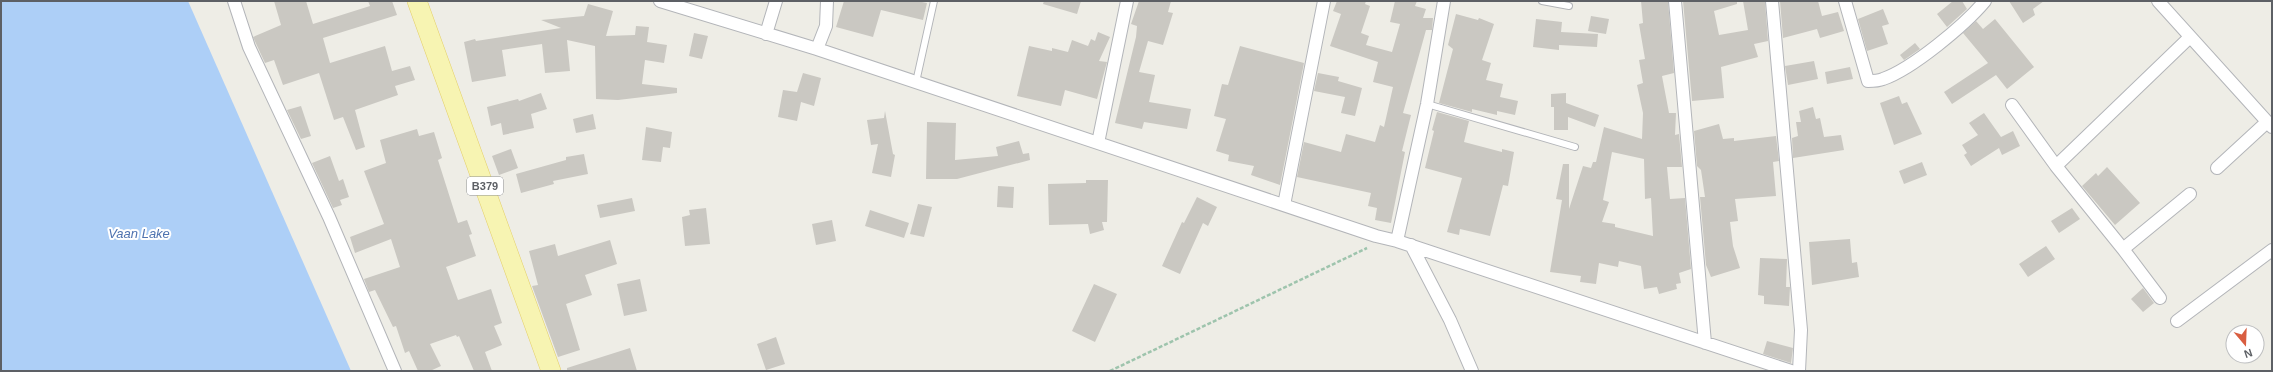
<svg xmlns="http://www.w3.org/2000/svg" width="2273" height="372" viewBox="0 0 2273 372" font-family="Arial,sans-serif">
	<rect width="100%" height="100%" fill="#eeede6"/>
	<path fill="#adcff7" d="M1,1H188L351,371H1Z"/>
	<path fill="#cac8c2" fill-rule="evenodd" d="M274,1H306L313,24L370,6L368,1H392L397,15L323,38L330,63L385,46L392,71L410,66L415,80L395,86L398,95L355,110L365,147L356,150L343,117L334,120L319,73L283,85L274,60L265,63L253,37L281,25Z
		M844,1H917L927,3L923,20L881,10L873,37L836,27Z
		M1044,1H1081L1077,14L1043,4Z
		M1139,1H1171L1168,12L1173,13L1163,45L1148,41L1139,72L1155,75L1149,102L1191,109L1187,129L1144,122L1142,129L1115,123L1136,37L1137,26L1131,24Z
		M1337,1H1366L1365,4L1370,6L1361,33L1369,36L1366,45L1392,52L1400,24L1390,22L1395,1H1417L1415,6L1426,9L1423,18H1433L1432,30H1426L1403,113L1411,115L1402,151L1405,152L1391,223L1375,220L1377,208L1368,206L1371,193L1297,177L1304,142L1341,152L1346,134L1375,142L1380,125L1384,127L1393,87L1373,82L1378,62L1330,46L1341,14L1333,11Z
		M1641,1H1668L1674,73L1662,76L1669,113H1676L1675,135L1679,134L1682,167H1667L1670,199L1685,198L1691,269L1679,273L1681,283L1676,284L1677,289L1659,294L1657,287L1644,289L1641,266L1619,261L1618,267L1599,263L1596,284L1580,282L1581,276L1550,272L1562,200L1556,199L1563,164H1569V209L1583,166L1591,168L1593,162H1596L1604,127L1642,139L1643,113L1637,85L1643,83L1639,60L1645,59L1639,24L1643,23ZM1612,152L1644,159L1645,199L1651,198L1653,236L1615,227V224L1602,222L1609,202L1603,200Z
		M1683,1H1737V4L1714,11L1719,35L1748,30L1743,1H1765L1768,41L1754,44L1758,57L1721,67L1724,98L1692,101Z
		M1780,1H1818L1822,16L1838,12L1844,31L1820,38L1817,29L1783,38Z
		M1953,1H1962L1967,9L1947,27L1937,14Z
		M2009,1H2044L2033,9L2035,15L2023,23Z
		M588,4L613,11L606,36L635,35L636,26L649,27L647,42L667,45L664,63L645,60L642,84L677,88V93L618,100L596,99L595,46L567,40L570,71L545,73L542,44L502,50L506,76L472,82L464,42L475,39L476,41L561,28L541,20L584,16Z
		M1883,9L1889,24L1882,26L1888,44L1867,51L1858,19Z
		M1456,14L1478,20L1479,18L1494,24L1482,60L1491,63L1486,80L1503,84L1500,97L1518,101L1515,115L1497,111V115L1472,109V112L1439,103L1453,49L1448,45Z
		M1591,16L1609,19L1606,34L1588,31Z
		M1536,19L1562,22L1561,32L1598,34L1597,47L1559,45V50L1533,47Z
		M1995,19L2034,67L2007,89L1996,75L1952,104L1944,92L1988,63L1963,33L1976,21L1983,29Z
		M1098,32L1110,37L1099,61L1107,62L1097,99L1065,90L1061,106L1017,96L1029,46L1052,51V48L1068,52L1072,40L1088,46L1091,39L1095,41Z
		M694,33L708,36L702,59L689,56Z
		M1915,43L1920,49L1904,60L1900,55Z
		M1240,46L1304,63L1280,185L1251,175L1254,166L1228,161L1229,155L1216,151L1226,119L1214,116L1222,84L1228,85Z
		M1814,61L1818,79L1788,85L1785,66Z
		M1850,67L1853,79L1827,84L1825,72Z
		M803,73L821,78L814,106L801,102L797,121L778,117L783,90L797,92Z
		M1318,73L1339,77L1338,81L1362,88L1355,116L1341,113L1345,97L1314,91Z
		M541,93L547,109L531,114L534,128L503,135L501,123L491,126L487,107L518,99L519,101Z
		M1566,93V103L1599,115L1595,127L1568,117V130H1554V107H1551V94Z
		M1899,96L1902,104L1907,102L1922,134L1894,145L1880,103Z
		M301,106L311,136L301,139L287,110Z
		M1813,107L1816,119L1820,118L1824,137L1841,135L1844,150L1793,158L1792,138L1798,136L1796,122H1801L1799,111Z
		M885,111L893,154L895,155L891,177L872,173L878,144L871,145L867,120L884,118Z
		M1437,112L1469,121L1464,142L1502,152V149L1514,152L1508,186L1503,185L1490,236L1460,229L1459,235L1447,232L1462,178L1425,168L1434,131L1432,130Z
		M1984,113L2001,137L2013,131L2020,146L2002,155L1999,148L1971,166L1964,155L1967,153L1962,145L1978,135L1969,123Z
		M593,114L596,129L576,133L573,119Z
		M927,122L956,123L955,160L998,156L996,147L1019,141L1023,154L1029,153L1030,160L957,179H926Z
		M1719,124L1723,139L1734,138V141L1776,136L1779,161L1773,162L1776,196L1735,199L1738,221L1730,222L1733,246L1740,268L1711,277L1706,265L1700,197H1705L1701,170L1697,166L1694,131Z
		M646,127L672,132L670,148L663,147L661,162L642,160Z
		M417,129L419,136L434,132L442,158L438,160L458,223L467,220L472,234L469,235L476,256L446,267L458,300L491,289L502,323L494,326L502,345L485,352L492,371H474L459,336L457,337L456,335L430,344L441,366L430,371H418L409,351L405,353L396,326L393,327L375,290L369,292L364,279L400,267L391,239L355,253L350,237L384,224L364,171L386,163L380,140Z
		M511,149L518,168L499,175L492,156Z
		M584,154L588,174L553,181L554,184L521,193L516,174L566,160V157Z
		M330,156L339,181L343,179L349,197L340,200L342,205L333,208L312,163Z
		M1922,162L1927,175L1904,184L1899,171Z
		M2107,167L2140,203L2115,225L2082,186L2096,173L2098,176Z
		M1086,180H1108L1107,222H1102L1104,230L1090,234L1088,224L1049,225L1048,184L1086,183Z
		M998,186L1014,187L1013,208L997,207Z
		M1197,197L1217,207L1208,226L1203,223L1180,274L1162,266L1182,222L1184,223Z
		M632,198L635,211L600,218L597,205Z
		M918,204L932,207L924,237L910,234Z
		M706,208L710,244L685,246L682,217L690,215L689,210Z
		M2072,208L2080,219L2059,233L2051,221Z
		M870,210L909,223L904,238L865,226Z
		M832,220L836,241L816,245L812,224Z
		M1850,239L1852,263L1857,262L1859,277L1812,285L1809,242Z
		M610,240L617,264L585,275L592,295L566,304L580,350L558,357L532,286L538,285L529,251L555,244L558,256Z
		M2046,246L2055,259L2028,277L2019,264Z
		M1760,258L1787,259L1786,287H1790L1789,306L1764,304V296L1758,295Z
		M640,279L647,311L624,316L617,284Z
		M1094,284L1117,294L1095,342L1072,331Z
		M2143,288L2154,303L2143,312L2131,299Z
		M776,337L785,364L766,370L757,344Z
		M1767,341L1793,348L1791,363L1763,354Z
		M630,348L637,371H567V368Z"/>
	<g fill="none" stroke-linecap="round" stroke-linejoin="round">
		<g stroke="#b3b5b9" stroke-width="8">
			<path id="lane" d="M1542,1L1569,6
				M916,82L934,1
				M1427,104L1575,147"/>
		</g>
		<g stroke="#b3b5b9" stroke-width="14">
			<path id="street" d="M234,1L249,47L329,217L395,371
				M660,1L817,49L1376,236L1397,241L1791,371
				M1675,1L1705,343
				M1772,1L1801,330L1799,371
				M1845,1L1868,81C1872,81 1878,81 1883,79C1912,69 1965,25 1985,1
				M2158,1L2272,127
				M766,34L776,1
				M817,49L826,26L827,1
				M2012,105L2056,166
				M1098,143L1127,1
				M2217,168L2267,122
				M1284,205L1324,1
				M1397,241L1427,104L1444,1
				M1411,245L1450,320L1472,371
				M2123,249L2056,166L2190,37
				M2160,298L2123,249L2190,194
				M2177,321L2272,250"/>
		</g>
		<g stroke="#e4cf69" stroke-width="20">
			<path id="primary" d="M417,1L551,371"/>
		</g>
		<path stroke="#9ec4ad" stroke-width="2.5" stroke-dasharray="4 2" stroke-linecap="butt" d="M1110,371L1367,248"/>
		<use href="#lane" stroke="#fff" stroke-width="6"/>
		<use href="#street" stroke="#fff" stroke-width="12"/>
		<use href="#primary" stroke="#f7f4b2" stroke-width="19"/>
	</g>
	<g text-anchor="middle" dominant-baseline="central" stroke-width="4" stroke-linejoin="round" paint-order="stroke">
		<rect fill="#fff" stroke="#8e9093" stroke-width="1" x="467" y="177" width="36" height="18" rx="3"/>
		<g font-size="11" font-weight="bold" fill="#5d6065">
			<text x="485" y="186">B379</text>
		</g>
		<g font-size="13" font-style="italic" fill="#4f73b0" stroke="#fff">
			<text x="139" y="233">Vaan Lake</text>
		</g>
	</g>
	<rect width="2273" height="372" fill="none" stroke="#5d6065" stroke-width="4"/>
	<g transform="translate(2245 344) rotate(161)"><circle r="19" fill="#ffffff" stroke="#bebfc1"/>
	<path d="M0-3L7 15L0 10L-7 15Z" fill="#d95e41"/>
	<text y="-6" font-size="11" font-weight="bold" text-anchor="middle" fill="#5d6065">N</text>
	</g>
</svg>
